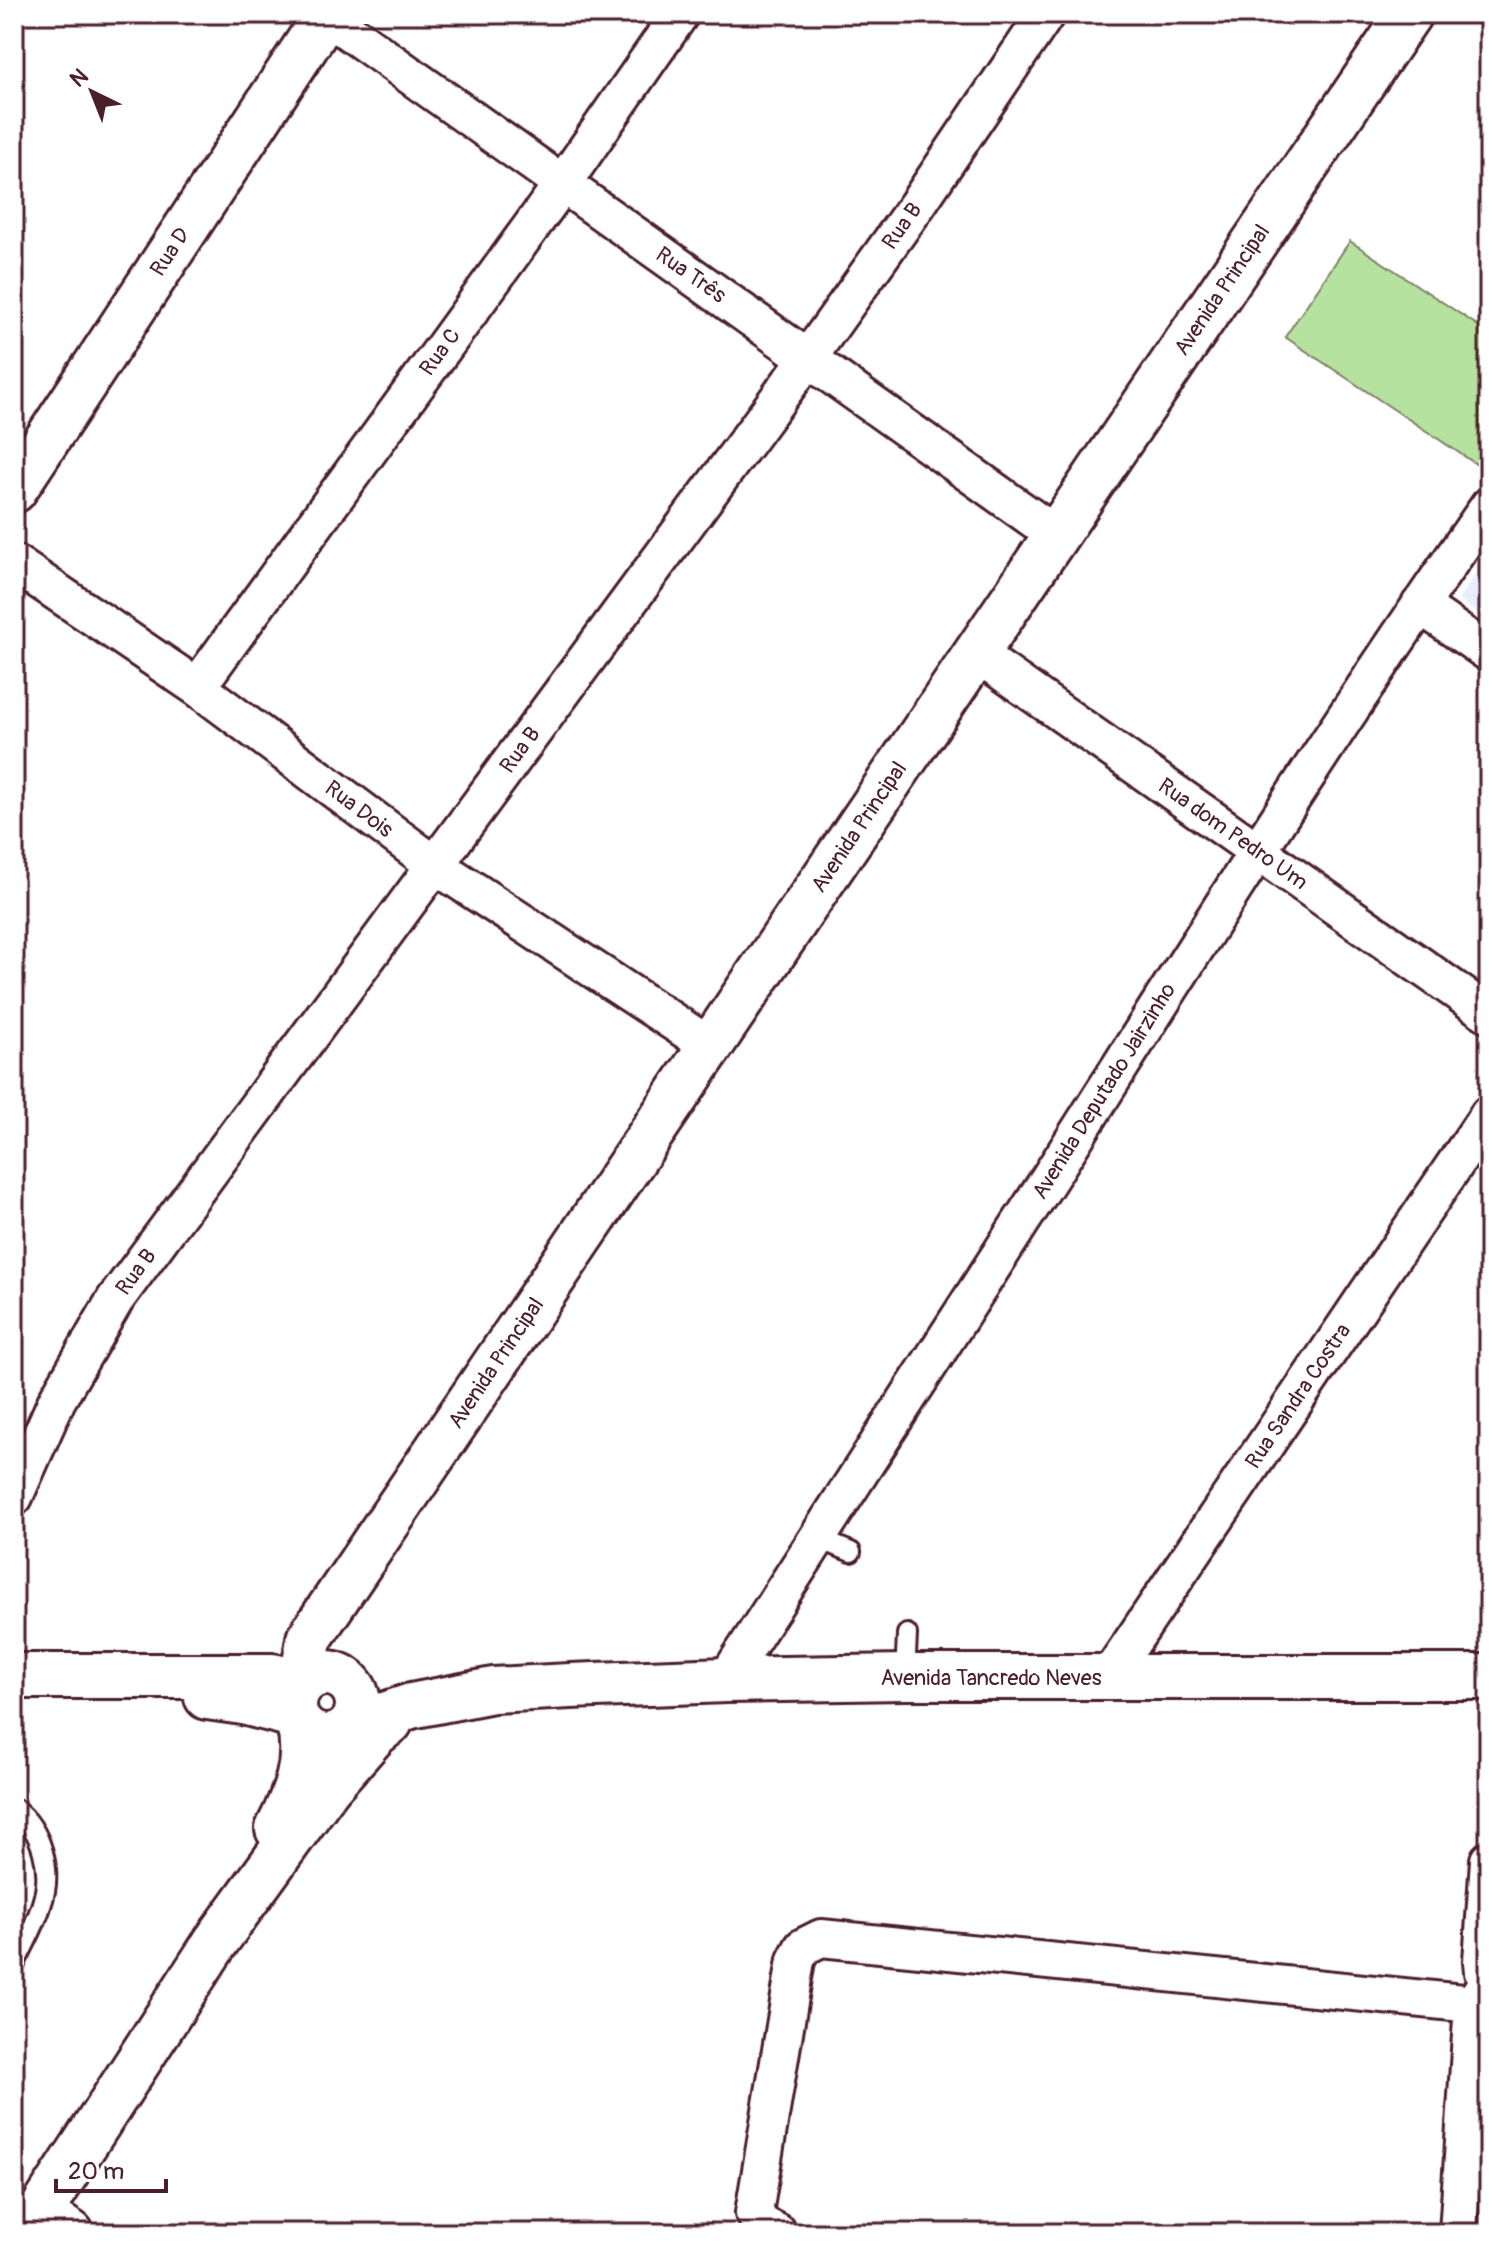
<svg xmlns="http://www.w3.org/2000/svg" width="1503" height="2247" viewBox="0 0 1503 2247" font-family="Pangolin,sans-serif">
	<rect width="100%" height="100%" fill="#fff"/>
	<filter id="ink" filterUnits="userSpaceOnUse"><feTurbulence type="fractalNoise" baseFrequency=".0125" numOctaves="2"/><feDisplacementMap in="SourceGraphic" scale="16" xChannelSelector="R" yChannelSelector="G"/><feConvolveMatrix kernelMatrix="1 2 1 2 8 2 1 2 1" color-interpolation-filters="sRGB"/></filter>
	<g filter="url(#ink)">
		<path fill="#e8eefd" d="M1489,555V621L1458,600Z"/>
		<path fill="#b6e2a0" stroke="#808066" stroke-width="2" d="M1350,241L1489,333V457L1482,468L1285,337Z"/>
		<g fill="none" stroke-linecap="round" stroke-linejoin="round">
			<g stroke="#4a1f2b" stroke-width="24">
				<path id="service" d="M817,1538L851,1552
					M905,1677L907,1634
					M14,1808C42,1829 53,1870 42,1903C36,1925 23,1946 14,1966"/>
			</g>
			<g stroke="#4a1f2b" stroke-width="42">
				<path id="minor" d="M324,14L1056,535
					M14,563L197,687L435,865L710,1046
					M1420,605L1489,653
					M977,654L1489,1014
					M197,687L563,183L680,14
					M14,1497L57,1400L115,1300L808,358L917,205L1046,14
					M1107,1679L1489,1114
					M726,1680C834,1512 943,1345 1050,1177C1193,952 1335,725 1489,506
					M1489,1860L1482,1961L1483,1972L1489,1978
					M778,2233L763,2225L754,2213L796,1960L803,1947L821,1938L1473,2004
					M1458,2233L1473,2004L1489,1979"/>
			</g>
			<g stroke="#4a1f2b" stroke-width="50">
				<path id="tertiary" d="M14,490L327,14
					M307,1678L305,1664L309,1639L1409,14
					M40,2213L71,2233"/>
			</g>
			<g stroke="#4a1f2b" stroke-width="50">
				<path id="secondary" d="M278,1829C295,1796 309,1761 299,1724
					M27,2233L215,1943L328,1787L339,1760L341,1750"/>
			</g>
			<g stroke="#4a1f2b" stroke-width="50">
				<path id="primary" d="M294 1705a32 32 0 1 1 64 0a32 32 0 1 1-64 0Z
					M14,1676H272L302,1683
					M207,1697L243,1702L294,1715
					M349,1727L411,1706L493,1690L570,1686L726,1680L905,1677H1489
					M328,1787L375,1734L390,1722"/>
			</g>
			<use href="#service" stroke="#fff" stroke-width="18"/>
			<use href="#minor" stroke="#fff" stroke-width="36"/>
			<use href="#tertiary" stroke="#fff" stroke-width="44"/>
			<use href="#secondary" stroke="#fff" stroke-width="44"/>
			<use href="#primary" stroke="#fff" stroke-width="44"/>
		</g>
	</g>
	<g text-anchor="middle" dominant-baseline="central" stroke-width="7" stroke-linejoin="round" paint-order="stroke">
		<g font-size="22" fill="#4a1f2b" stroke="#fff">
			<text transform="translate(902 226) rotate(-55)">Rua B</text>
			<text transform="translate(170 252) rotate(-57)">Rua D</text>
			<text transform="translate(691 275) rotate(35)">Rua Três</text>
			<text transform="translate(1222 290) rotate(-56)">Avenida Principal</text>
			<text transform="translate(440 352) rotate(-54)">Rua C</text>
			<text transform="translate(520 750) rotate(-54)">Rua B</text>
			<text transform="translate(359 809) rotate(37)">Rua Dois</text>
			<text transform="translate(859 827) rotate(-56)">Avenida Principal</text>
			<text transform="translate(1233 834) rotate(35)">Rua dom Pedro Um</text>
			<text transform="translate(1104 1091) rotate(-58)">Avenida Deputado Jairzinho</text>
			<text transform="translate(136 1272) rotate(-54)">Rua B</text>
			<text transform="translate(496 1363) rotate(-56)">Avenida Principal</text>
			<text transform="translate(1298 1396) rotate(-56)">Rua Sandra Costra</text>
			<text x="991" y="1678">Avenida Tancredo Neves</text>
		</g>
	</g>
	<rect width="1503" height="2247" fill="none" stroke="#fff" stroke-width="48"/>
	<rect x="24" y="24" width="1455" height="2199" fill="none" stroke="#4a1f2b" stroke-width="3" filter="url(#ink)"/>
	<g transform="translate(92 92) rotate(317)" stroke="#ffffff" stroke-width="6" paint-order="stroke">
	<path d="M0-6L14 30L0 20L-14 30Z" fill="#4a1f2b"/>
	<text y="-12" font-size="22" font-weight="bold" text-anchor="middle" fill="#4a1f2b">N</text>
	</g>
	<path d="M56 2179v12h110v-12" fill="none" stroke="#4a1f2b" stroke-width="4"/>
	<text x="68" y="2179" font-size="24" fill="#4a1f2b" stroke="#ffffff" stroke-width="6" paint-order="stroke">20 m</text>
</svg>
